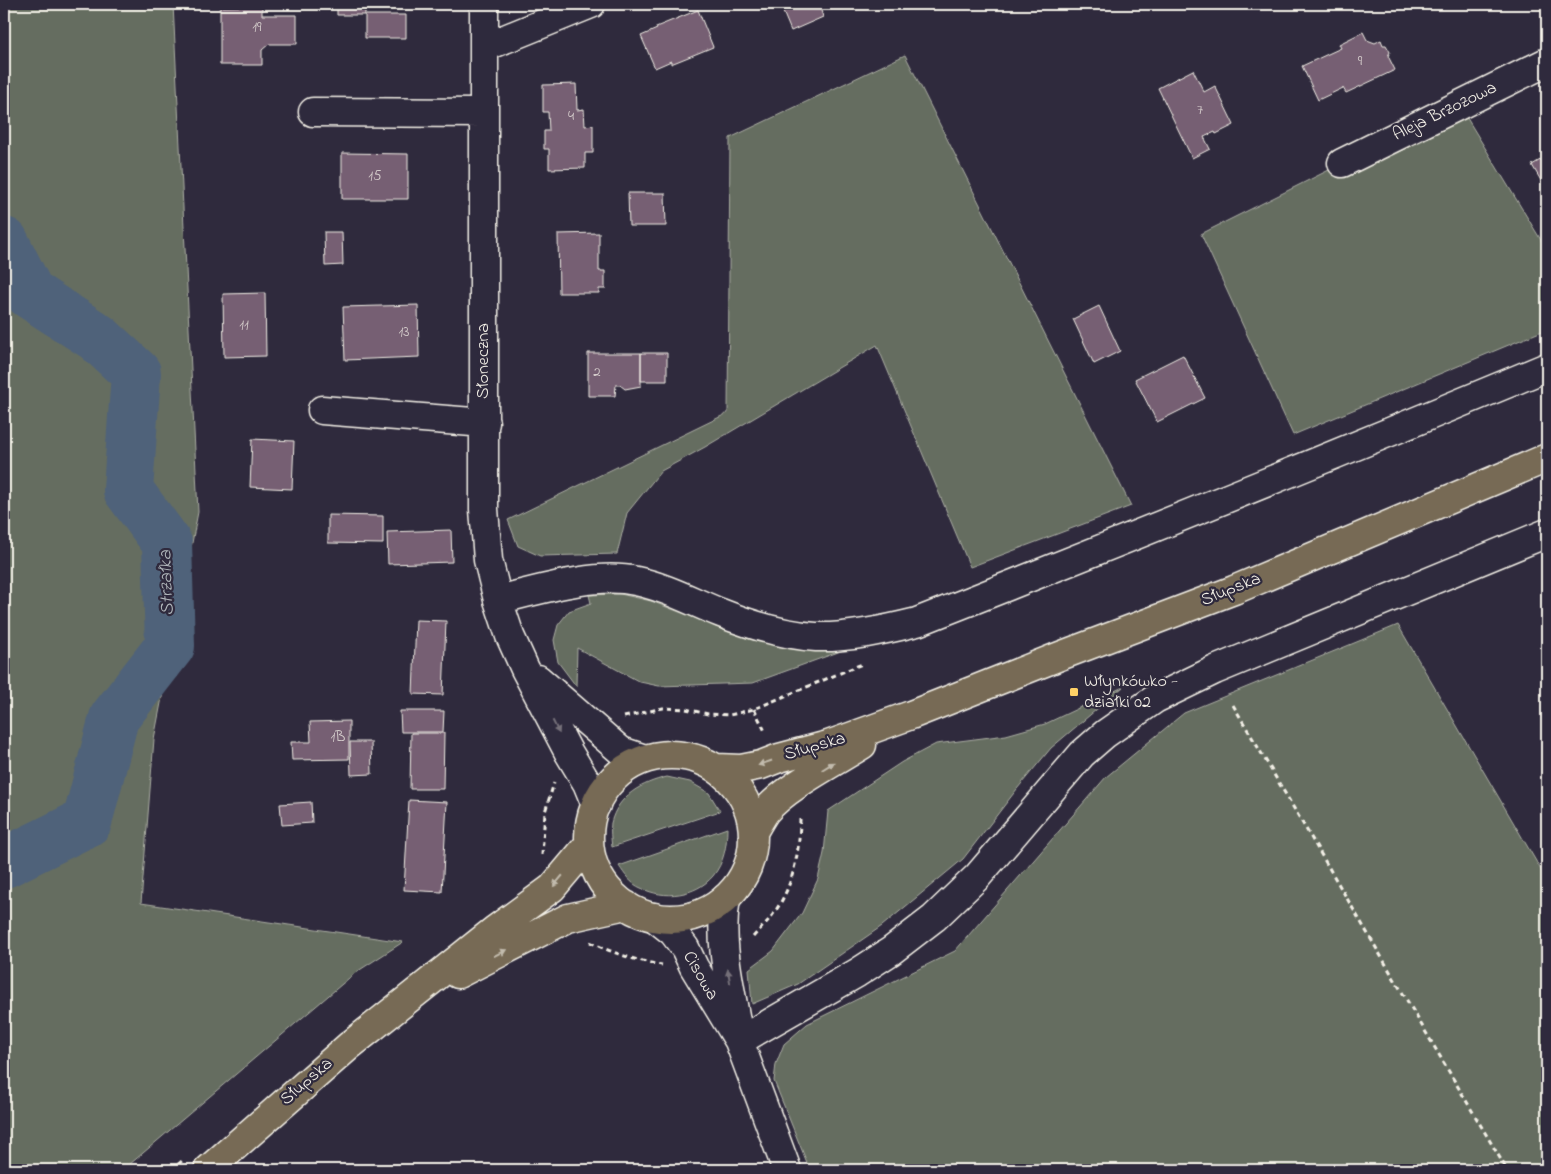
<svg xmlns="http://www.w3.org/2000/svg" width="1551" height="1174" viewBox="0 0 1551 1174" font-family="'Indie Flower',sans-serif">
	<rect width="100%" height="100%" fill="#2f2a3d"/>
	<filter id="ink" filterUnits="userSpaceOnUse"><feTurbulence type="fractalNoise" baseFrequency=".02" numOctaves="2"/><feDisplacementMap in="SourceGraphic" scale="10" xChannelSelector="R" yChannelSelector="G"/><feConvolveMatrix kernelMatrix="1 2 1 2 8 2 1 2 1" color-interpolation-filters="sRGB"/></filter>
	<g filter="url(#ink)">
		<path fill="#656d60" stroke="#acafa4" d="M4,4H173L198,512L154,739L141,903L403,942L355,973L123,1170H4Z
			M905,55L1131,506L970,567L877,345L705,447L661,471L627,513L617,554L540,556L518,546L508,520L728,413L730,138Z
			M1459,105L1547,250V329L1293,435L1201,234Z
			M620,594L651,601L739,635L781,645L852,647L753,683L659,686L640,682L577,648L576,686L558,662L554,640L558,625L569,611L591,603L589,595Z
			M1398,625L1547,880V1170H810L774,1081L776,1064L784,1044L807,1024L955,951L1106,777L1184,713Z
			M1123,687L1051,748L1017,789L963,859L882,926L798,984L752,1004L749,969L773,951L802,913L818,879L824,853L828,811L902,762L936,744L1006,735L1045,724Z
			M667,777L690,782L709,793L720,811L612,847C611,839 610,830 611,823C618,795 642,783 667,777Z
			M727,828C727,845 724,863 713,876C696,896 664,900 641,888C631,884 625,875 619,866Z"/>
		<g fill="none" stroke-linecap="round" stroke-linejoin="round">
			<path stroke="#4f627a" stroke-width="50" d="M4,242L30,294L98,338L136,373L128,490L167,543L170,646L114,718L87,822L4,863"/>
		</g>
		<path fill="#765f73" stroke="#f4f1e8" d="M337,4H365V15H337Z
			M774,4H829L820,7L823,17L791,31L781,7L776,9Z
			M262,6V15H297V44H269L262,50V65H220V7Z
			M698,10L713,47L671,64V61L655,68L641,36L657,29L656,27Z
			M365,15H406V38H365Z
			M1363,32L1367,40L1375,43L1381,40L1383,45H1386L1390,52L1388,56L1395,70L1346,93L1343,88L1318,100L1302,66L1341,48L1339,44Z
			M1193,70L1204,92L1215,86L1234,125L1216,134L1215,132L1204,137L1210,149L1192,158L1158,88Z
			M576,84L577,110L584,109L585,126L593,125V153H585V168L549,169V149H544V131H549L548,112H543V85Z
			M342,153L408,154V199H342Z
			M1547,156V191L1532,165Z
			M628,193H665L666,226H629Z
			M324,232H342L343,265L325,266Z
			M599,233V271H605V289H599V293H559L558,234Z
			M265,293L266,356L224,357L223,294Z
			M418,305L419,357L345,360L343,307Z
			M1099,306L1120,351L1094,364L1073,319Z
			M588,353H641V386L625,389L620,385H616L615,396H588Z
			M641,353H667V381H641Z
			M1183,355L1205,398L1157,422L1135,379Z
			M252,439L294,441L292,489L250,487Z
			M328,515L383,516V544L328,543Z
			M451,530L452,562L388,564L387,532Z
			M416,620L446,621L443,695L413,694Z
			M400,711H444L443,732H401Z
			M349,721V759L292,760L291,742H311L310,722Z
			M411,733H444L443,789H410Z
			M350,742H371L372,774L351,775Z
			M409,800L447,802L442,892L404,890Z
			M311,802L312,823L282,825L280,804Z"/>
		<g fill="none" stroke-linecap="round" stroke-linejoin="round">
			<g stroke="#f4f1e8" stroke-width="31">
				<path id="minor" d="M484,4V509L488,560L498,600L510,636L525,669L569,753L587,783L596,805
					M485,47L591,4
					M313,112L483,113
					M1342,163L1547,62
					M322,410L485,423
					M498,600C539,590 595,572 636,581C666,587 693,602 721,613C751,625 783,635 816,637C849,638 885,630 917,622C1128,539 1338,454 1547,367
					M538,679L621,751L642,758
					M726,898C718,941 730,985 737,1027
					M654,917L673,932L685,948L694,967L739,1041L787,1170
					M739,1041L857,973L891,951L934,918L977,877L1082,754L1105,734L1155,699L1215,670L1547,533"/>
			</g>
			<g stroke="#f4f1e8" stroke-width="31">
				<path id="major" d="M589 837a82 82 0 1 1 164 0a82 82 0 1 1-164 0Z
					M717,768L741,769L761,765L779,758L828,745L911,715L1060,656L1234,590L1547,458
					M753,832C757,825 761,818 765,812C784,788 835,762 862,745
					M458,974L568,918L626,905
					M208,1170L349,1046L496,929L552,888L589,844"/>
			</g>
			<path stroke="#f4f1e8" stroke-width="3" stroke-dasharray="5 4" stroke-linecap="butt" d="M1233,705L1507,1170
				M754,709L766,733
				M624,717L663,708L686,709L708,714L730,715L754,709L862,664
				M542,855L545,812L554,783
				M753,937C760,929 768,922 774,913C794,885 800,850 800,816
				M590,942C613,953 636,961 662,965
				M171,1170L182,1161"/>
			<use href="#minor" stroke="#2f2a3d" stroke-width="28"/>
			<use href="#major" stroke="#776a54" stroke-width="28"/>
		</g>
		<defs><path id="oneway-solid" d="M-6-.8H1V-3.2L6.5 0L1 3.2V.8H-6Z" transform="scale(1.25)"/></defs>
		<g fill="#747079">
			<use href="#oneway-solid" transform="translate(556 727) rotate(63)"/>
			<use href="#oneway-solid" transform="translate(729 976) rotate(-99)"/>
		</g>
		<g fill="#c2bbad">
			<use href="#oneway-solid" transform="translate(765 763) rotate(161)"/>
			<use href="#oneway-solid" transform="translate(828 766) rotate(-32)"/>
			<use href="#oneway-solid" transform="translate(558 881) rotate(130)"/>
			<use href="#oneway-solid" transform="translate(500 953) rotate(-27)"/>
		</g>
	</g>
	<rect fill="#ffd166" stroke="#2f2a3d" stroke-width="2" x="1069" y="687" width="10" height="10" rx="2.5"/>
	<g text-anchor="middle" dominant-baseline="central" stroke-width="4.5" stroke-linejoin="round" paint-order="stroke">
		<g font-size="15" fill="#d4cccb">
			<text x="257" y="27">19</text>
			<text x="1360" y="61">9</text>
			<text x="1200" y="110">7</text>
			<text x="571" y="116">4</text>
			<text x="375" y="176">15</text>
			<text x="244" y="325">11</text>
			<text x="404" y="332">13</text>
			<text x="597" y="372">2</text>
			<text x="338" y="737">1B</text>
		</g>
		<g font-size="18" fill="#f4f1e8" stroke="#2f2a3d">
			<text transform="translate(1445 112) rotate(-26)">Aleja Brzozowa</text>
			<text transform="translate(484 361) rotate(-90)">Słoneczna</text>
			<text transform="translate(1231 590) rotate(-22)">Słupska</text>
			<text transform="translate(815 747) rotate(-16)">Słupska</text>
			<text transform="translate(700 976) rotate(60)">Cisowa</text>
			<text transform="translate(307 1082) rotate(-41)">Słupska</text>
		</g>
		<g font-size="18" fill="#f4f1e8" stroke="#2f2a3d" text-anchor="start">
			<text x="1084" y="682">Włynkówko -<tspan x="1084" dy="21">działki 02</tspan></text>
		</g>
		<g font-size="19" font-style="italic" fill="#b2b8bc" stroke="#2f2a3d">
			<text transform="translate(167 583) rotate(-92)">Strzałka</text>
		</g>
	</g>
	<rect width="1551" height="1174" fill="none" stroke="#2f2a3d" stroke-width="20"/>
	<rect x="10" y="10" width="1531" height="1154" fill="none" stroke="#f4f1e8" stroke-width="2" filter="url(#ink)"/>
</svg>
